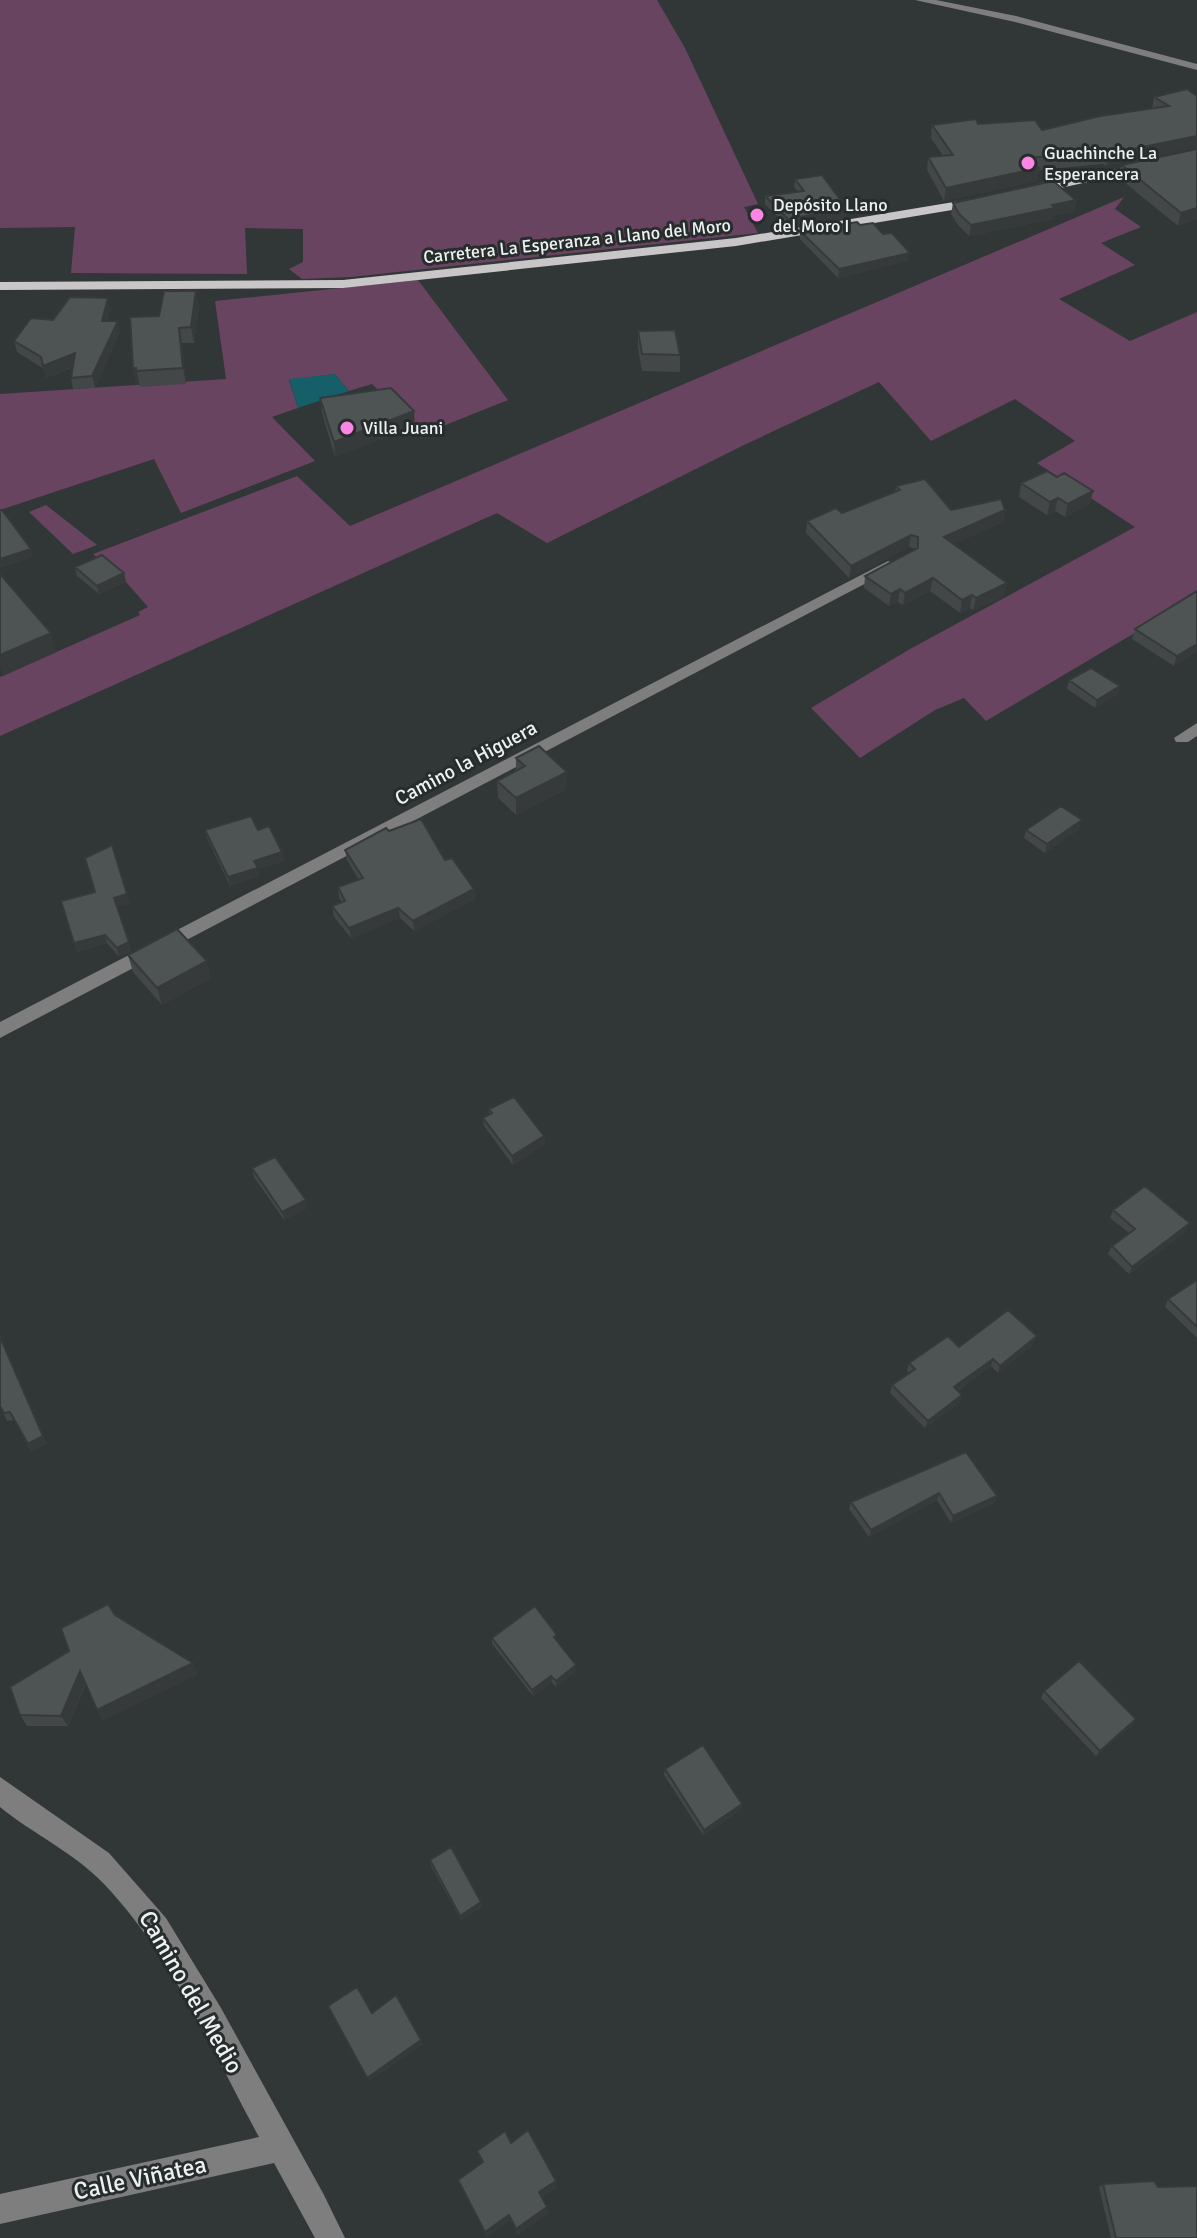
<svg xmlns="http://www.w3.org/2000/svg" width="1197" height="2238" viewBox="0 0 1197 2238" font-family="Signika,sans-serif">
	<rect width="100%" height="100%" fill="#313637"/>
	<path fill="#694461" d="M0,0H657L685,48L758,204L744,207L758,233L351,277L302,279L289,269L303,262V229L245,228L247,274L71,273L75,227L0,228Z
		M1124,197L1115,209L1141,227L1101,243L1135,265L1059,299L1130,341L1197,312V596L986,721L964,698L935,710L860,758L811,708L910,649L1135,527L1037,463L1075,441L1015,399L931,441L879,382L744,445L547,543L497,513L0,736V677L140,615L138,612L148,607L126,582L93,554L297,476L350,526Z
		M418,280L508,400L423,434L372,384L349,391L335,374L289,380L298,408L272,417L315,461L181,513L154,459L0,510V394L226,379L215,301Z
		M46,505L97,545L73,554L29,512Z"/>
	<path fill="#175f68" d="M335,374L349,391L298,408L289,379Z"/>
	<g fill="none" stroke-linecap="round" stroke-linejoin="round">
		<path fill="#7f7e7f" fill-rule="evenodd" d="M915,0H936L1016,16L1197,64V70L1015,22Z
			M888,561L893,563V569L0,1038V1022Z
			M1197,723V736L1188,742H1176L1174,738Z
			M0,1777L109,1853L166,1918L221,2008L324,2195L345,2238H315L274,2163L0,2224V2194L259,2137C212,2051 172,1955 103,1883C73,1852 33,1834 0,1807Z"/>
		<path fill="#c9c6c8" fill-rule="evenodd" d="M1197,150V158L1033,194L1027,190Z
			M978,198L984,202L982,205L736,246L343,288L0,290V282L343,280L736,238Z"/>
	</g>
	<path fill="#434748" d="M1187,89L1106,166L1103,164L1039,170L1037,181L944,201L927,170L928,157L943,156L931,138L932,125L978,124L1042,130L1152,109L1154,97Z
		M1197,149L1178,226L1119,178L1122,165Z
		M795,179L847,209L846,218L788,227L765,204V196L798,192L794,187Z
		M1076,200L1074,211L1053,216V219L969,236L958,225L951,214L953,203Z
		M860,225L908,261L838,278L800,239V231Z
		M199,306L194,343H182L186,384L140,387L139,383H136L133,368L159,316Z
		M110,309L107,321L120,332L95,388L73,389L71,378L73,367L46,378L44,369L17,352L14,341L53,320Z
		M638,331L680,355V372L642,371L638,348Z
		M320,398L415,426L335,457L322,413Z
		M1021,483L1090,504L1065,517L1055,511L1047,515L1019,497Z
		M896,486L951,510H1005L1003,522L954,544L1004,596L973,610L970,608L960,613L930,591L903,605L898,602L889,606L864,588L865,576L916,549L909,547L849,578L806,533L807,521L842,513L895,492Z
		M75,567L124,573L126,582L99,594L77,576Z
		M1197,591L1174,666L1132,639L1135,629Z
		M1069,680L1120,686L1118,694L1095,708L1067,689Z
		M516,758L567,789L516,815L498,798L497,781L516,771Z
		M1082,820L1079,829L1045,853L1024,838L1026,830Z
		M205,830H258L282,852L284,861L258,869L259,876L230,886L207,838Z
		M389,831L445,860L474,889L475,899L414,931L400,918L351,938L334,917L332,906L342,902L339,898L338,887L359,880L347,860L345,850Z
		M61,901L130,903L117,906L131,951L119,957L107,943L77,952Z
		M128,955L211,978L162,1005L133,972Z
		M489,1109L544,1136L545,1144L513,1165L484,1126L483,1118L489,1115Z
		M252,1168L307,1208L284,1220L254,1177Z
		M1113,1210L1187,1231L1129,1274L1108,1254L1112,1246L1129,1233L1110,1218Z
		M1197,1280V1338L1165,1307L1168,1299Z
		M0,1336L47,1443L31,1451L14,1420L7,1421L0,1406Z
		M1034,1344L998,1373L991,1366L958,1391L962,1395L960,1402L925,1428L890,1393L892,1385L909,1373L907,1371L909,1363L959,1347Z
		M966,1452L994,1503L951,1523L937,1500L869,1537L849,1509L851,1502Z
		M115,1615L198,1674L103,1720L97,1710L86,1684L68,1726H27L20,1715L69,1651Z
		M492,1638L557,1641L576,1671L556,1687L552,1682L533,1696L492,1644Z
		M1044,1691L1136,1719L1132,1725L1096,1756L1041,1698Z
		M665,1769L742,1804L741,1810L703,1835L664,1775Z
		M430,1860L482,1907L461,1920L431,1866Z
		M511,2143L557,2187L542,2197L547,2207L548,2213L518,2234L510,2220L487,2237L458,2180L482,2163L477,2151Z
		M1103,2184L1158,2187L1197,2238H1111L1099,2187Z"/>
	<path fill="#373a3b" d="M1197,136V148L1106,166L1108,154Z
		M1039,168L1037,181L944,201L946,188Z
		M1076,200L1074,211L1053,216V219L969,236L971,225Z
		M1197,208V220L1178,226L1181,213Z
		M847,209L846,218L788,227V219Z
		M910,253L908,261L838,278L839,269Z
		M196,291L199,306L194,343L191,327Z
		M108,298L110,309L104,333L102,321Z
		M118,321L120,332L95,388L92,376Z
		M179,328L182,343L186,384L183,368Z
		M75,353L78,364L46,378L43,366Z
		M133,368H136L139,383H136Z
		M414,411L415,426L335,457L334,442Z
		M1093,491L1090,504L1065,517L1068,504Z
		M1058,498L1055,511L1047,515L1050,502Z
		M1005,510L1003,522L942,550L944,537Z
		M911,535L909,547L849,578L851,566Z
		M31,549L33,557L0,568V559Z
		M124,573L126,582L99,594L97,586Z
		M933,578L930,591L903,605L905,593Z
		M1007,583L1004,596L973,610L976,598Z
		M900,589L898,602L889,606L891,594Z
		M972,595L970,608L960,613L962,600Z
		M51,633L56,652L3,676L0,665V655Z
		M1197,644V652L1174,666L1177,656Z
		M1120,686L1118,694L1095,708L1097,700Z
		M567,772V789L516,815V798Z
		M1082,820L1079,829L1045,853L1047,844Z
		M282,852L284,861L258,869L259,876L230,886L228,877L254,861Z
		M474,889L475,899L414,931L413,921Z
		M127,894L130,903L117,906L114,898Z
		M398,908L400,918L351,938L349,928Z
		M105,935L107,943L77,952L74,943Z
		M129,942L131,951L119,957L117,948Z
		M207,961L211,978L162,1005L157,988Z
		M544,1136L545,1144L513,1165L512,1156Z
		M306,1200L307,1208L284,1220L282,1212Z
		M1190,1223L1187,1231L1129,1274L1132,1267Z
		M0,1336L47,1443L31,1451L28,1444Z
		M1037,1336L1034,1344L998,1373L1000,1366Z
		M993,1359L991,1366L952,1395L954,1387Z
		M962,1395L960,1402L925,1428L928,1421Z
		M939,1493L937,1500L869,1537L871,1530Z
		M997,1496L994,1503L951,1523L953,1516Z
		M193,1663L198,1674L103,1720L97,1710Z
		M576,1665V1671L556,1687V1681Z
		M80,1671L86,1682L68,1726L61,1716Z
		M551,1676L552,1682L533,1696L532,1690Z
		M1136,1719L1132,1725L1096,1756L1100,1751Z
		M742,1804L741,1810L703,1835L704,1830Z
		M481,1902L482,1907L461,1920L460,1916Z
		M421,2040L423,2044L369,2082L367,2078Z
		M556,2181L557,2187L540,2198L539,2192Z
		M547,2207L548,2213L518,2234L516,2229Z
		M509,2215L510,2220L487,2237L485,2232Z"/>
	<path fill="#4e5354" stroke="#373a3b" stroke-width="2" d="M1187,89L1197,96V136L1108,154L1105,151L1027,158L1039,168L946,188L928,157L953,155L932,125L976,119L978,124L1035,120L1042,130L1100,116L1169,106L1154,97Z
		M1197,149V208L1181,213L1122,165Z
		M822,175L847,209L788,219L765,196L804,191L795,179Z
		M1053,181L1076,200L1052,205L1055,208L971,225L959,214L953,203Z
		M857,222L860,225L873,223L883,234L892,233L910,253L839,269L800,231Z
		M164,291H196L191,327L179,328L183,368L136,371V368H133L130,317L159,316Z
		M70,297L108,298L102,321H118L92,376L71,378L75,353L43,366L41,357L14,341L31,318L53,320Z
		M675,330L680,355L642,354L638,331Z
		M391,388L414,411L334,442L320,398Z
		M1047,471L1057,477L1064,473L1093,491L1068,504L1058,498L1050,502L1021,483Z
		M925,479L951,510L1001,499L1005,510L944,537L1007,583L976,598L972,595L962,600L933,578L905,593L900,589L891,594L865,576L918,548V537L911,535L851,566L807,521L836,508L842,513L900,490L896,486Z
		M0,510H2L31,549L0,559Z
		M102,555L124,573L97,586L75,567Z
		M0,574L51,633L0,655Z
		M1197,591V644L1177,656L1135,629Z
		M1091,668L1120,686L1097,700L1069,680Z
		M539,746L567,772L516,798L497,781L525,766L516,758Z
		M1061,806L1082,820L1047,844L1026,830Z
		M251,816L258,830L269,826L282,852L254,861L258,868L228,877L205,830Z
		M421,819L445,860L452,858L474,889L413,921L398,908L349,928L332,906L345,901L338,887L363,878L345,850L386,828L389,831Z
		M112,845L127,894L114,898L129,942L117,948L105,935L74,943L61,901L95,892L85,858Z
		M177,929L207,961L157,988L128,955Z
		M514,1097L544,1136L512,1156L483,1118L492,1113L489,1109Z
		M275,1157L306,1200L282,1212L252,1168Z
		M1145,1186L1190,1223L1132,1267L1112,1246L1135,1229L1113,1210Z
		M1197,1280V1327L1168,1299Z
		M1008,1310L1037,1336L1000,1366L993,1359L954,1387L962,1395L928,1421L892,1385L915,1369L909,1363L948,1336L959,1347Z
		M0,1337L43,1436L28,1444L10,1412L4,1413L0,1406Z
		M966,1452L997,1496L953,1516L939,1493L871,1530L851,1502Z
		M108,1604L115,1615L193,1663L97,1710L80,1671L61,1716L20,1715L10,1687L69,1651L61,1628Z
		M535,1606L557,1635L554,1637L576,1665L556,1681L551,1676L532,1690L492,1638Z
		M1079,1661L1136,1719L1100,1751L1044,1691Z
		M703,1745L742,1804L704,1830L665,1769Z
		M451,1847L481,1902L460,1916L430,1860Z
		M357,1987L372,2013L396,1995L421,2040L367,2078L328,2006Z
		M528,2130L556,2181L539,2192L547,2207L516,2229L509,2215L485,2232L458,2180L483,2162L477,2151L505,2131L511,2143Z
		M1154,2181L1158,2187L1197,2186V2238H1116L1103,2184Z"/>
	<g fill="#fb86e5" stroke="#272c2c" stroke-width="3">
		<circle cx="1028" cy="163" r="8"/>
		<circle cx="757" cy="215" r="8"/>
		<circle cx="347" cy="428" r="8"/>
	</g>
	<g text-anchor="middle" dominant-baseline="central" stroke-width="6" stroke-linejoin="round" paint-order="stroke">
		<g font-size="18" fill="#eef1f1" stroke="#272c2c" text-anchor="start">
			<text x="1044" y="153">Guachinche La<tspan x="1044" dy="21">Esperancera</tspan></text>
			<text x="773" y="205">Depósito Llano<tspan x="773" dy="21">del Moro I</tspan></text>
			<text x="363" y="428">Villa Juani</text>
		</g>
		<g font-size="18" fill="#eef1f1" stroke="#272c2c">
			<text transform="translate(577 241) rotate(-6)">Carretera La Esperanza a Llano del Moro</text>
		</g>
		<g font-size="20" fill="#eef1f1" stroke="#272c2c">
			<text transform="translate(466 763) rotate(-28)">Camino la Higuera</text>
		</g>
		<g font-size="24" fill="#eef1f1" stroke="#272c2c">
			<text transform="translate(191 1992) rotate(60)">Camino del Medio</text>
			<text transform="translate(140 2178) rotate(-12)">Calle Viñatea</text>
		</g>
	</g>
</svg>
